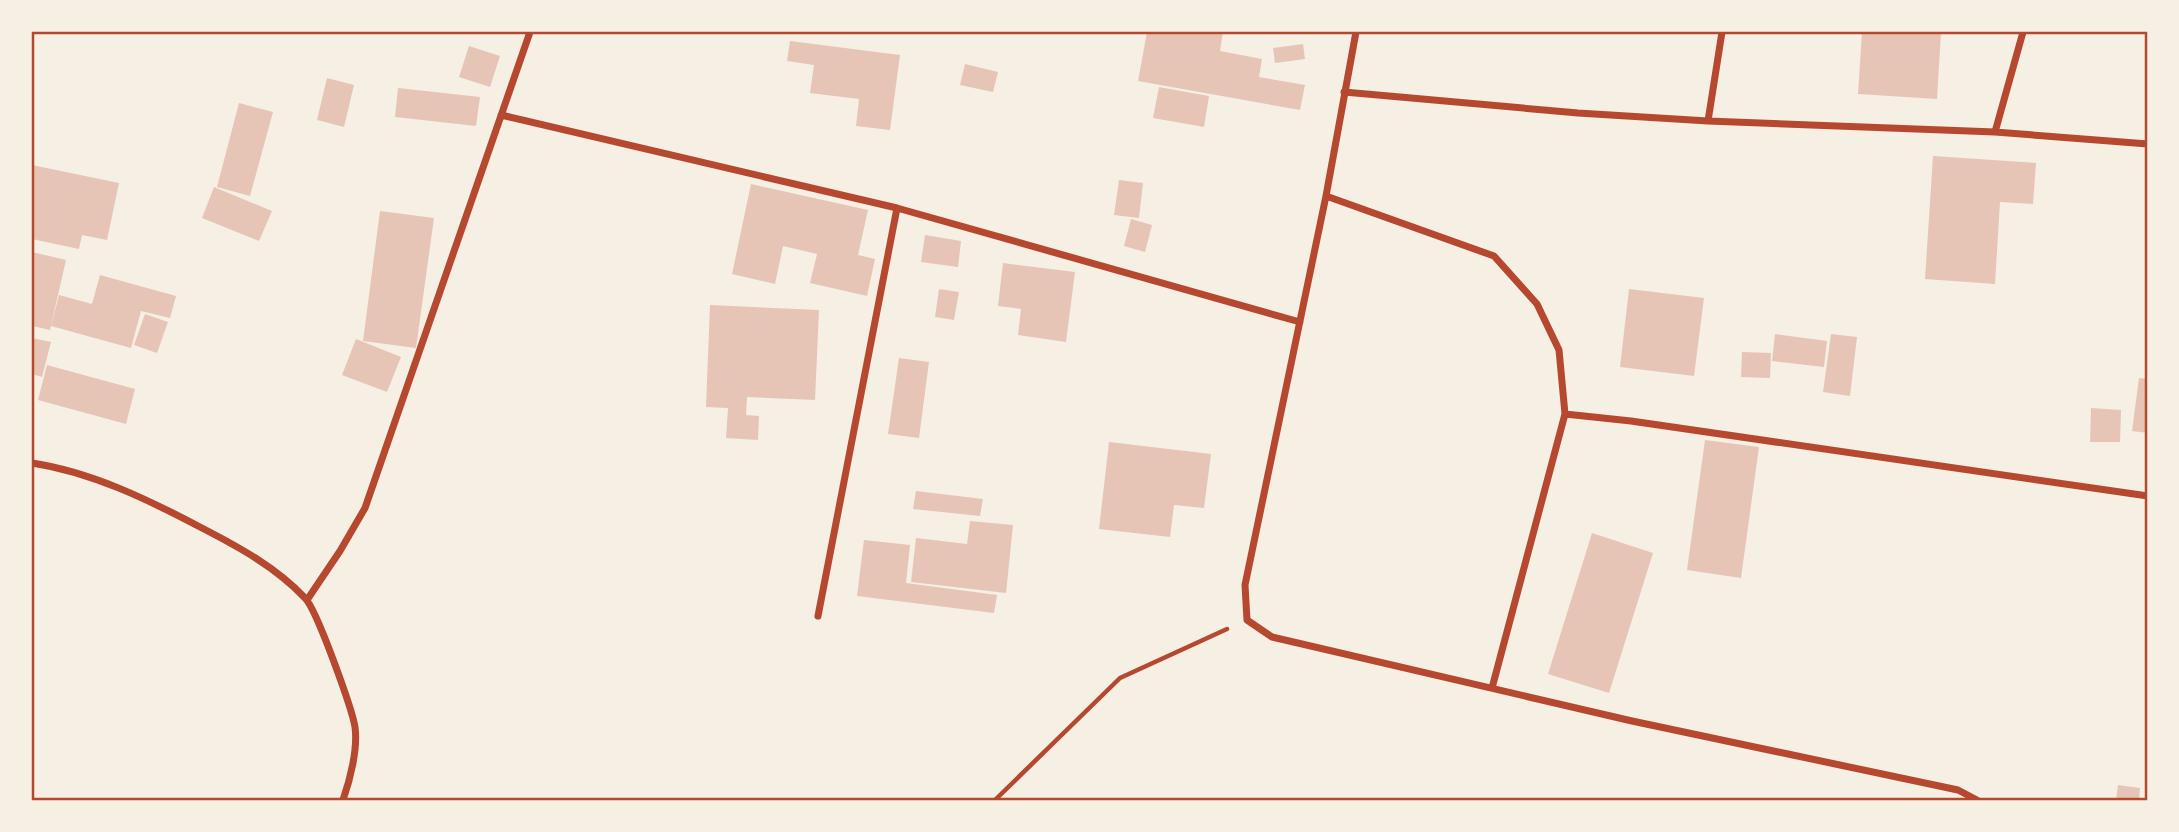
<svg xmlns="http://www.w3.org/2000/svg" width="2179" height="832" viewBox="0 0 2179 832" font-family="'Titillium Web',sans-serif">
	<rect width="100%" height="100%" fill="#f6efe4"/>
	<path fill="#e6c5b7" d="M1147,32H1223L1220,51L1262,59L1259,77L1305,85L1300,110L1138,81Z
		M1862,32H1941L1937,99L1858,94Z
		M790,41L900,55L890,130L856,126L859,99L810,93L814,65L787,61Z
		M1303,44L1305,59L1275,63L1273,48Z
		M469,46L500,56L490,87L459,77Z
		M965,64L998,72L993,92L960,85Z
		M327,78L354,85L344,127L317,120Z
		M1159,87L1209,96L1204,127L1153,118Z
		M398,88L480,97L476,126L395,117Z
		M239,103L273,112L250,196L217,187Z
		M1933,156L2036,163L2033,204L2000,202L1995,284L1925,279Z
		M32,165L119,183L107,240L82,235L79,249L32,239Z
		M1119,180L1143,183L1139,218L1114,215Z
		M751,184L868,210L858,255L875,259L867,296L810,283L817,254L783,246L775,284L732,274Z
		M214,187L272,211L259,241L202,218Z
		M380,211L434,218L416,348L363,341Z
		M1131,219L1152,225L1145,252L1124,246Z
		M925,235L961,241L958,267L921,262Z
		M32,252L66,260L50,330L32,326Z
		M1003,263L1075,272L1066,342L1018,335L1021,309L998,306Z
		M100,275L176,296L170,318L141,311L131,348L51,326L59,295L92,304Z
		M939,289L959,292L954,320L935,317Z
		M1629,289L1704,298L1694,376L1620,367Z
		M710,305L819,310L815,400L747,397L746,415L759,416L758,440L726,438L728,408L706,407Z
		M145,314L168,322L157,353L134,345Z
		M1775,334L1827,341L1824,367L1772,361Z
		M1831,334L1857,337L1850,396L1823,392Z
		M32,338L51,342L42,377L32,374Z
		M356,339L401,357L387,392L342,375Z
		M1742,352L1771,353L1770,378L1741,377Z
		M899,358L929,362L919,438L888,434Z
		M47,365L135,389L126,424L38,400Z
		M2139,378L2148,379V433L2132,431Z
		M2091,408L2121,410L2120,442H2090Z
		M1705,440L1759,447L1741,578L1687,570Z
		M1109,442L1211,454L1204,508L1174,505L1170,537L1099,529Z
		M916,491L983,499L980,516L913,509Z
		M970,521L1013,525L1006,593L911,582L916,538L967,544Z
		M1592,533L1653,553L1609,693L1548,674Z
		M864,540L910,545L906,583L997,595L994,613L857,596Z
		M2118,785L2140,788L2139,800H2116Z"/>
	<g fill="none" stroke-linecap="round" stroke-linejoin="round">
		<path stroke="#b5482f" stroke-width="4.5" d="M995,800L1120,678L1227,629"/>
		<path stroke="#b5482f" stroke-width="7" d="M1356,32L1326,196L1245,585L1247,620L1272,637L1632,721L1958,790L1977,800
			M1344,92L1578,113L1708,121L1995,132L2148,144
			M501,115L897,208L1300,322
			M1708,121L1722,32
			M1995,132L2023,32
			M1326,196L1494,256L1537,304L1559,350L1565,414L1492,688
			M1565,414L1631,421L2148,496
			M32,463C91,472 147,499 200,527C237,546 276,567 305,598C317,610 352,709 355,727C358,749 350,780 343,800
			M307,600L340,551L365,508L530,32
			M818,616L897,208"/>
	</g>
	<rect width="2179" height="832" fill="none" stroke="#f6efe4" stroke-width="66"/>
	<rect x="33" y="33" width="2113" height="766" fill="none" stroke="#b5482f" stroke-width="2.5"/>
</svg>
